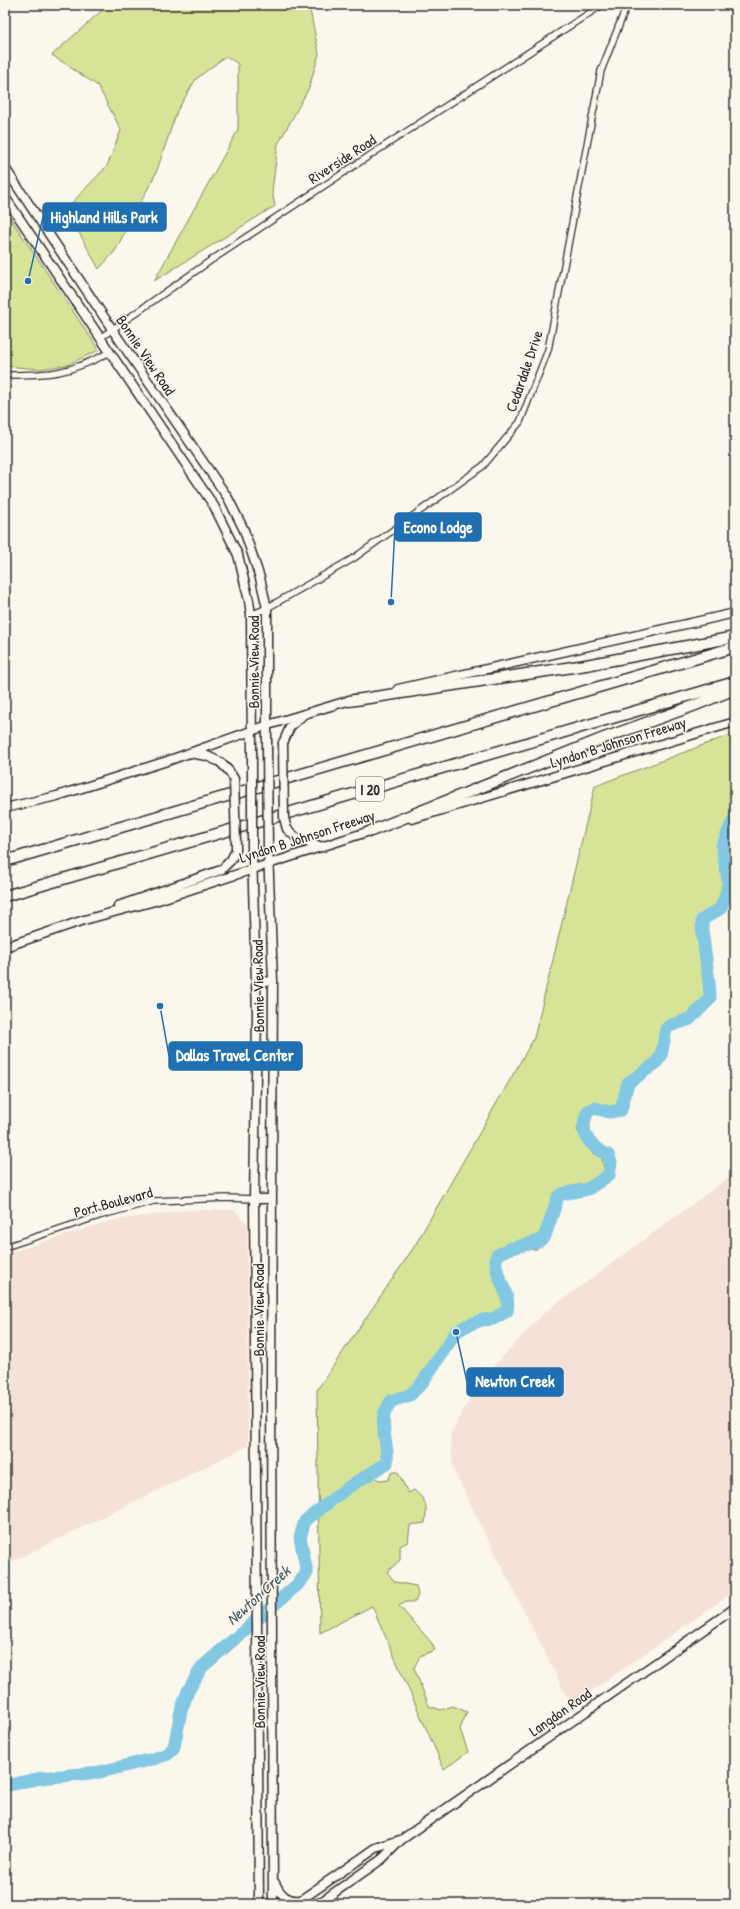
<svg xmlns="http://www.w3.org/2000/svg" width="740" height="1909" viewBox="0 0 740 1909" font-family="'Patrick Hand',sans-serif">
	<rect width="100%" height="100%" fill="#fbf7ec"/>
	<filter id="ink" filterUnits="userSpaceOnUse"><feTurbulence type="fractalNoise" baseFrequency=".025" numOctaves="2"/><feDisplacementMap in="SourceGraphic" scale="8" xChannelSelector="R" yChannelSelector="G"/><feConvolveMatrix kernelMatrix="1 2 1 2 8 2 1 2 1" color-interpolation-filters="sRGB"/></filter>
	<g filter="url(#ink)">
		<path fill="#f5e1d7" d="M735,1173V1591L571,1705L453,1469L450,1434L479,1382L543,1314Z
			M189,1210H234L247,1223L248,1446L5,1565V1254L110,1221Z"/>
		<path fill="#d7e497" stroke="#818861" d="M108,5H309L319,54L309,88L278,144L272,191L275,206L154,281L238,130V64L226,56L196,79L177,111L156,173L115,251L99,269L66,209L107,166L121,130L98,86L52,55Z
			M5,210L99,350L67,365L39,369L5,366Z
			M735,733V816L718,848L724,874L717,914L699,926L698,939L701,965L708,981L707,1000L690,1022L665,1028L657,1060L625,1082L619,1111L608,1116L589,1112L581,1117L577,1130L592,1153L602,1158L606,1177C587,1193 578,1196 554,1199L536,1241L537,1249L510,1252L491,1266L507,1305L502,1318L465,1329L456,1336L425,1385L413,1397L402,1400L394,1406L382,1421L386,1459L382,1466L372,1476L381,1481L388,1480L392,1472H398L408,1493L414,1490C428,1502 427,1506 425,1523L410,1525L408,1542L400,1546V1560L387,1572L395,1582L416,1586L418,1595L415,1602H406L399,1606L431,1642L435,1650L420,1656L414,1668L429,1706L441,1710L453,1706L467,1712L460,1729L468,1752L444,1769L372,1606L320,1633L317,1390L414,1247L534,1038L595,786Z"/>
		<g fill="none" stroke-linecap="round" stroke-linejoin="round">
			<path stroke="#82c8e3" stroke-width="13" d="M5,1786L41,1778L100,1772L153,1759L168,1754L174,1747L181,1711L188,1691L202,1667L297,1585L307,1573L300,1537L305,1521L347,1488L387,1463C389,1447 381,1431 384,1415C385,1410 389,1405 391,1401L410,1395L422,1383L456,1332L466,1326L482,1320L493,1319L507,1311C512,1292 491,1274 497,1255L509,1249L539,1241L545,1236L558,1197L562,1194L588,1189L609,1175L611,1162L608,1155C588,1145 578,1133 588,1111L595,1108L609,1112L621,1110L628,1083L655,1064L661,1056L666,1029L669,1026L690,1019L710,999C710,973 702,947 702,920L721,908L729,885L722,846L735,817"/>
			<g stroke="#2b2b2b" stroke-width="8">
				<path id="street" d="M100,338L210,261L375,152L602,5
					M5,375C50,375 69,374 110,352
					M251,615L267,608L354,558L483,466L520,422L548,350L601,71L627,5
					M5,1247L102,1215L154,1201L227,1198L254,1199"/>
			</g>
			<g stroke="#2b2b2b" stroke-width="11">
				<path id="secondary" d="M5,168L112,329L228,498L244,530L260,578L267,608V748
					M5,197L214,506L238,555L249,601L251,615L252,753
					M398,689L735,613
					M283,743L290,727L302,716
					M189,753L207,756L220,762
					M5,808L57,796L167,761L268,725L354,699
					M412,819L735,722
					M299,840L323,847
					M268,850L273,981L271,1386L273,1904
					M252,854L257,1014L254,1199L259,1904
					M118,906L221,870L231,860
					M5,947L84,920L155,901L376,829
					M257,982L273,981
					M254,1199H272
					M275,1883C280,1894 287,1902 301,1900
					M295,1904L376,1848L400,1840
					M318,1904L382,1859L401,1840L735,1608"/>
			</g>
			<g stroke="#2b2b2b" stroke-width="13">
				<path id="highway" d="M349,701L586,665L735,637
					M371,831L604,738L693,706L735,689
					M5,861L735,647
					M5,896L735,682"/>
			</g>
			<use href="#street" stroke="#fbf7ec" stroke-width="5.5"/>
			<use href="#secondary" stroke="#fbf7ec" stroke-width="8"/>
			<use href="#highway" stroke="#fbf7ec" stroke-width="10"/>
			<g stroke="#2b2b2b" stroke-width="11" stroke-linecap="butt">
				<path id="secondary-bridge" d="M283,743L284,818L287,829L299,840
					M267,748L268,850
					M252,753V854
					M220,762L229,771L234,779L236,843V850L231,860"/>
			</g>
			<use href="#secondary-bridge" stroke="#fbf7ec" stroke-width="8"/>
		</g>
	</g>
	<g text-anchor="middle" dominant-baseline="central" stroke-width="3" stroke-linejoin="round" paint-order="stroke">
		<rect fill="#fbf7ec" stroke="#696865" stroke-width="1" x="356" y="777" width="28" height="24" rx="3"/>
		<g font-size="14" font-weight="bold" fill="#2b2b2b">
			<text x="370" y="789">I 20</text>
		</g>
		<g font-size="15" fill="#2b2b2b" stroke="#fbf7ec">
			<text transform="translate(342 159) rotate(-33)">Riverside Road</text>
			<text transform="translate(146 355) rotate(56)">Bonnie View Road</text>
			<text transform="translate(524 371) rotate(-71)">Cedardale Drive</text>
			<text transform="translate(253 662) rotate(-90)">Bonnie View Road</text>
			<text transform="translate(618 742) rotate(-17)">Lyndon B Johnson Freeway</text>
			<text transform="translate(307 836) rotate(-18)">Lyndon B Johnson Freeway</text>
			<text transform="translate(258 986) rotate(-91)">Bonnie View Road</text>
			<text transform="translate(113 1202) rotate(-15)">Port Boulevard</text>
			<text transform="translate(258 1310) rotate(-90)">Bonnie View Road</text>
			<text transform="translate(259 1682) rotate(-90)">Bonnie View Road</text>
			<text transform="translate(560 1712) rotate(-35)">Langdon Road</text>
		</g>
		<g font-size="16" font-style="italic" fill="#455a62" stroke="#fbf7ec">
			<text transform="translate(258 1595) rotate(-42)">Newton Creek</text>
		</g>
	</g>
	<path fill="none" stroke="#1f6fb2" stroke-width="1.5" d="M28 281L43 217M391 602L395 527M160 1006L169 1056M456 1332L467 1382"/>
	<g fill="#1f6fb2" stroke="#fbf7ec" stroke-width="1.5">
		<circle cx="28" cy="281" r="4"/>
		<circle cx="391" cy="602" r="4"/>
		<circle cx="160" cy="1006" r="4"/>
		<circle cx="456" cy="1332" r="4"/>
	</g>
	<g fill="#1f6fb2" stroke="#1f6fb2" stroke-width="1.5">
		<rect x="43" y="203" width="123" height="28" rx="4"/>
		<rect x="395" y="513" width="86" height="28" rx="4"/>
		<rect x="169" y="1042" width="133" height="28" rx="4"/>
		<rect x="467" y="1368" width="96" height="28" rx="4"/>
	</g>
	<g font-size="16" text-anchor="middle" font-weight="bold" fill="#fff">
		<text x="104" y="223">Highland Hills Park</text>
		<text x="438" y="533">Econo Lodge</text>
		<text x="235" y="1061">Dallas Travel Center</text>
		<text x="515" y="1387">Newton Creek</text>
	</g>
	<rect width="740" height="1909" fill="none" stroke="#fbf7ec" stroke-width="20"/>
	<rect x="10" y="10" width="720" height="1889" fill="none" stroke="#2b2b2b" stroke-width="1.5" filter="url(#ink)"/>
</svg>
